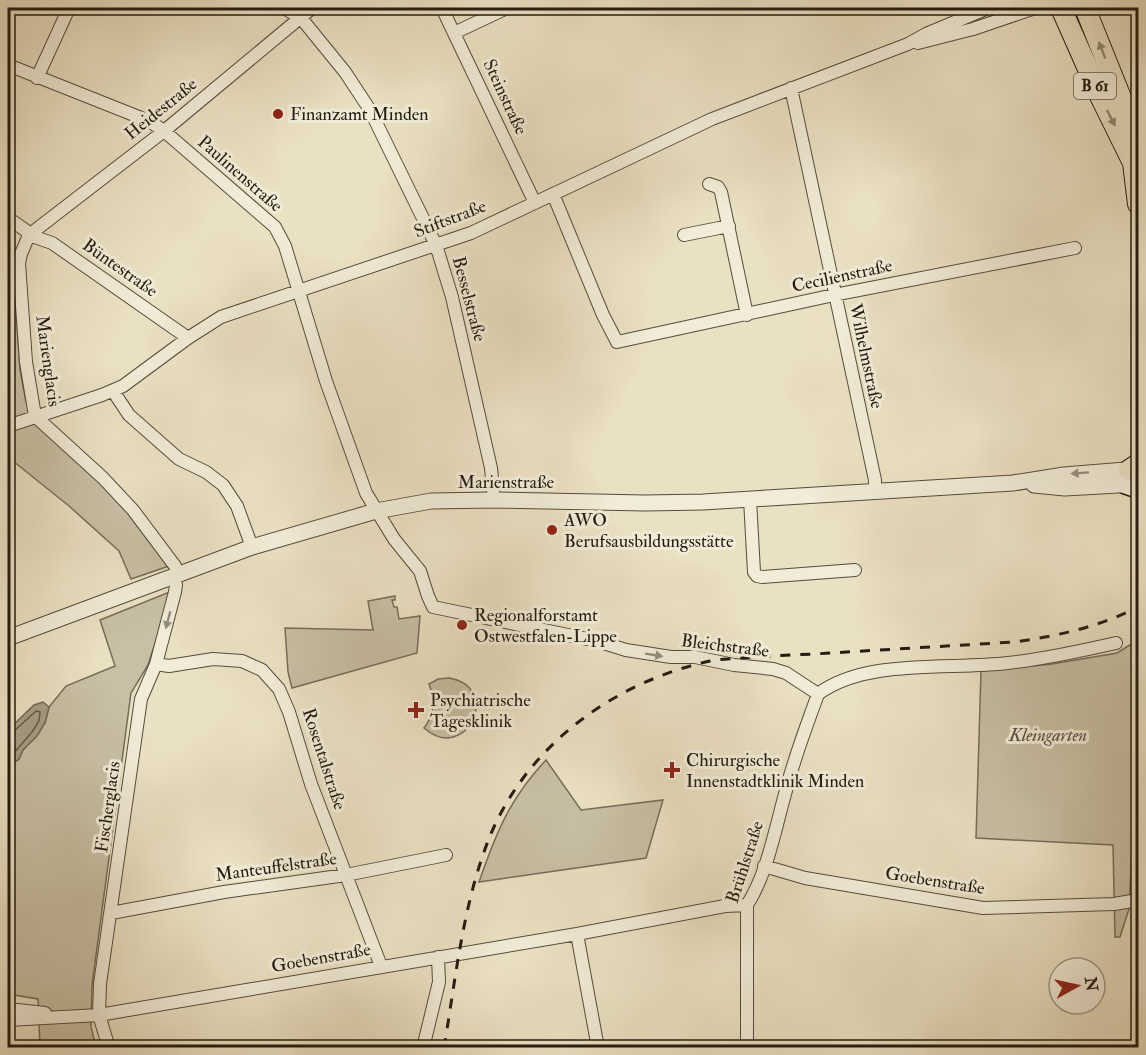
<svg xmlns="http://www.w3.org/2000/svg" width="1146" height="1055" viewBox="0 0 1146 1055" font-family="'IM FELL Double Pica',serif">
	<rect width="100%" height="100%" fill="#eae0c2"/>
	<filter id="stains"><feTurbulence type="fractalNoise" baseFrequency=".00333" numOctaves="4"/><feColorMatrix values="0 0 0 0 .2 0 0 0 0 .09 0 0 0 0 .02 0 0 0 .5 -.17"/></filter>
	<radialGradient id="worn" r=".72"><stop offset=".6" stop-color="#630" stop-opacity="0"/><stop offset="1" stop-color="#630" stop-opacity=".3"/></radialGradient>
	<path fill="#c8bfa4" stroke="#766d5a" stroke-width="1.5" d="M8,222L10,224L20,370L26,402L35,416L129,509L169,566L131,579L119,551L69,506L8,457Z
		M172,591L148,665L131,693L92,985L91,1027L96,1047H40L38,999L8,994V767L19,759L23,750L45,723L49,707L66,686L115,666L100,620Z
		M395,596V600H392L394,607H397L399,619L420,616L417,653L292,688L288,672L285,628L373,630L368,601Z
		M1138,628V740L1136,766L1129,909L1120,937H1115L1113,845L976,838L981,671L1052,664L1117,653L1136,641Z
		M449,678C503,687 466,765 424,728C435,714 435,700 429,684L438,679Z
		M546,760L581,810L663,800L646,858L479,882C496,833 510,798 546,760Z"/>
	<path fill="#a69d86" stroke="#726957" stroke-width="1.5" d="M43,702L49,707L45,723L37,736L23,750L19,759L8,767V730L34,705Z"/>
	<g fill="none" stroke-linecap="round" stroke-linejoin="round">
		<path stroke="#645c4c" stroke-width="1.5" d="M8,733L13,732L36,711L40,712L39,721L32,732L8,760"/>
		<g stroke="#554c3d" stroke-width="14">
			<path id="minor" d="M284,8L301,18L345,72L370,110L436,245L452,297L491,468L494,500
				M442,8L535,203
				M454,33L507,8
				M918,43L973,29L1035,8
				M8,65L149,121L164,131L275,227L285,246L326,381L366,493L394,539L420,571L428,596L433,607L597,641L626,650L671,657H695L734,665L773,669L786,673L818,694
				M37,78L69,8
				M791,88L875,480V491
				M709,184L718,187L721,192L747,315
				M553,194L603,315L617,342L834,295L1075,248
				M8,218L25,230L29,235
				M29,235L52,243L188,338
				M684,235L729,226
				M113,391L129,415L179,459L206,472L223,485L237,506L252,547
				M8,426L102,395L123,386L188,338L221,317L471,233L712,119L908,44L926,34L988,8
				M750,499L754,572L757,576L762,577L855,570
				M178,574L175,566L133,510L103,478L35,416L26,362L19,263L21,254L29,235L164,131L312,8
				M156,664L169,666L213,659L242,661L262,670L279,689L289,712L311,784L381,966
				M818,694C866,658 950,670 1008,663C1045,659 1081,651 1116,643
				M764,866L805,878L983,908L1114,904L1138,900
				M111,913L224,892L346,875L446,855
				M577,934L598,1048
				M8,1009L45,1013
				M8,1020L99,1015L577,934L725,906L747,905
				M109,1048L99,1015L100,984L141,699L156,664L175,592L176,585L173,576
				M423,1048L439,982L438,957
				M747,1048V905C768,873 776,824 787,787C795,755 807,725 818,694"/>
		</g>
		<g stroke="#554c3d" stroke-width="17">
			<path id="tertiary" d="M1034,485L1065,488L1136,484
				M8,638L252,547L376,511L431,501L494,500L645,503L703,502L1013,483L1064,475L1138,469"/>
		</g>
		<g stroke="#231b11" stroke-width="19">
			<path id="secondary" d="M1124,485L1138,490"/>
		</g>
		<g stroke="#231b11" stroke-width="22">
			<path id="primary" d="M1061,8L1100,96L1133,163L1138,204
				M1085,8L1138,140
				M1129,470L1138,464"/>
		</g>
		<use href="#minor" stroke="#f1ebd7" stroke-width="12"/>
		<use href="#tertiary" stroke="#f1ebd7" stroke-width="15"/>
		<use href="#secondary" stroke="#f1ebd7" stroke-width="16"/>
		<use href="#primary" stroke="#eae0c2" stroke-width="20"/>
		<path stroke="#231b11" stroke-width="3" stroke-dasharray="10 10" stroke-linecap="butt" d="M444,1048C455,982 462,914 484,852C518,752 609,683 710,661C720,659 731,659 741,658C766,656 790,655 814,654C880,650 947,646 1014,642C1057,636 1099,627 1138,607"/>
	</g>
	<defs><path id="oneway-solid" d="M-6-.8H1V-3.2L6.5 0L1 3.2V.8H-6Z" transform="scale(1.5)"/></defs>
	<g fill="#908772">
		<use href="#oneway-solid" transform="translate(1102 50) rotate(-111)"/>
		<use href="#oneway-solid" transform="translate(1111 118) rotate(63)"/>
	</g>
	<g fill="#948d7e">
		<use href="#oneway-solid" transform="translate(1080 473) rotate(176)"/>
		<use href="#oneway-solid" transform="translate(168 620) rotate(105)"/>
		<use href="#oneway-solid" transform="translate(654 655) rotate(9)"/>
	</g>
	<g fill="#8f2418" stroke="#f1ebd7" stroke-width="2">
		<circle cx="278" cy="114" r="6"/>
		<circle cx="552" cy="530" r="6"/>
		<circle cx="462" cy="625" r="6"/>
		<path d="M413 701h6v6h6v6h-6v6h-6v-6h-6v-6h6z"/>
		<path d="M669 761h6v6h6v6h-6v6h-6v-6h-6v-6h6z"/>
	</g>
	<g text-anchor="middle" dominant-baseline="central" stroke-width="6" stroke-linejoin="round" paint-order="stroke">
		<rect fill="#f1ebd7" stroke="#61594c" stroke-width="1.5" x="1074" y="73" width="42" height="26" rx="4.5"/>
		<g font-size="16" font-weight="bold" fill="#231b11">
			<text x="1095" y="86">B 61</text>
		</g>
		<g font-size="18" fill="#231b11" stroke="#f1ebd7">
			<text transform="translate(505 97) rotate(65)">Steinstraße</text>
			<text transform="translate(161 109) rotate(-39)">Heidestraße</text>
			<text transform="translate(240 174) rotate(41)">Paulinenstraße</text>
			<text transform="translate(450 219) rotate(-21)">Stiftstraße</text>
			<text transform="translate(120 268) rotate(35)">Büntestraße</text>
			<text transform="translate(842 276) rotate(-12)">Cecilienstraße</text>
			<text transform="translate(469 299) rotate(75)">Besselstraße</text>
			<text transform="translate(866 356) rotate(78)">Wilhelmstraße</text>
			<text transform="translate(48 361) rotate(82)">Marienglacis</text>
			<text x="506" y="482">Marienstraße</text>
			<text transform="translate(725 646) rotate(7)">Bleichstraße</text>
			<text transform="translate(324 759) rotate(72)">Rosentalstraße</text>
			<text transform="translate(108 807) rotate(-82)">Fischerglacis</text>
			<text transform="translate(745 862) rotate(-72)">Brühlstraße</text>
			<text transform="translate(276 867) rotate(-8)">Manteuffelstraße</text>
			<text transform="translate(935 881) rotate(9)">Goebenstraße</text>
			<text transform="translate(321 958) rotate(-10)">Goebenstraße</text>
		</g>
		<g font-size="18" fill="#231b11" stroke="#f1ebd7" text-anchor="start">
			<text x="290" y="114">Finanzamt Minden</text>
			<text x="564" y="520">AWO<tspan x="564" dy="21">Berufsausbildungsstätte</tspan></text>
			<text x="474" y="615">Regionalforstamt<tspan x="474" dy="21">Ostwestfalen-Lippe</tspan></text>
			<text x="430" y="700">Psychiatrische<tspan x="430" dy="21">Tagesklinik</tspan></text>
			<text x="686" y="760">Chirurgische<tspan x="686" dy="21">Innenstadtklinik Minden</tspan></text>
		</g>
		<g font-size="18" font-style="italic" fill="#554c3d" stroke="#f1ebd7">
			<text x="1048" y="735">Kleingarten</text>
		</g>
	</g>
	<rect width="1146" height="1055" fill="none" stroke="#eae0c2" stroke-width="30"/>
	<rect x="9" y="9" width="1128" height="1037" fill="none" stroke="#231b11" stroke-width="3"/>
	<rect x="15" y="15" width="1116" height="1025" fill="none" stroke="#231b11" stroke-width="1.5"/>
	<g transform="translate(1077 986) rotate(82)"><circle r="28" fill="#f1ebd7" stroke="#9f9888" stroke-width="1.5"/>
	<path d="M0-4.5L10 22L0 15L-10 22Z" fill="#8f2418"/>
	<text y="-9" font-size="16" font-weight="bold" text-anchor="middle" fill="#231b11">N</text>
	</g>
	<rect width="100%" height="100%" filter="url(#stains)"/>
	<rect width="100%" height="100%" fill="url(#worn)"/>
</svg>
